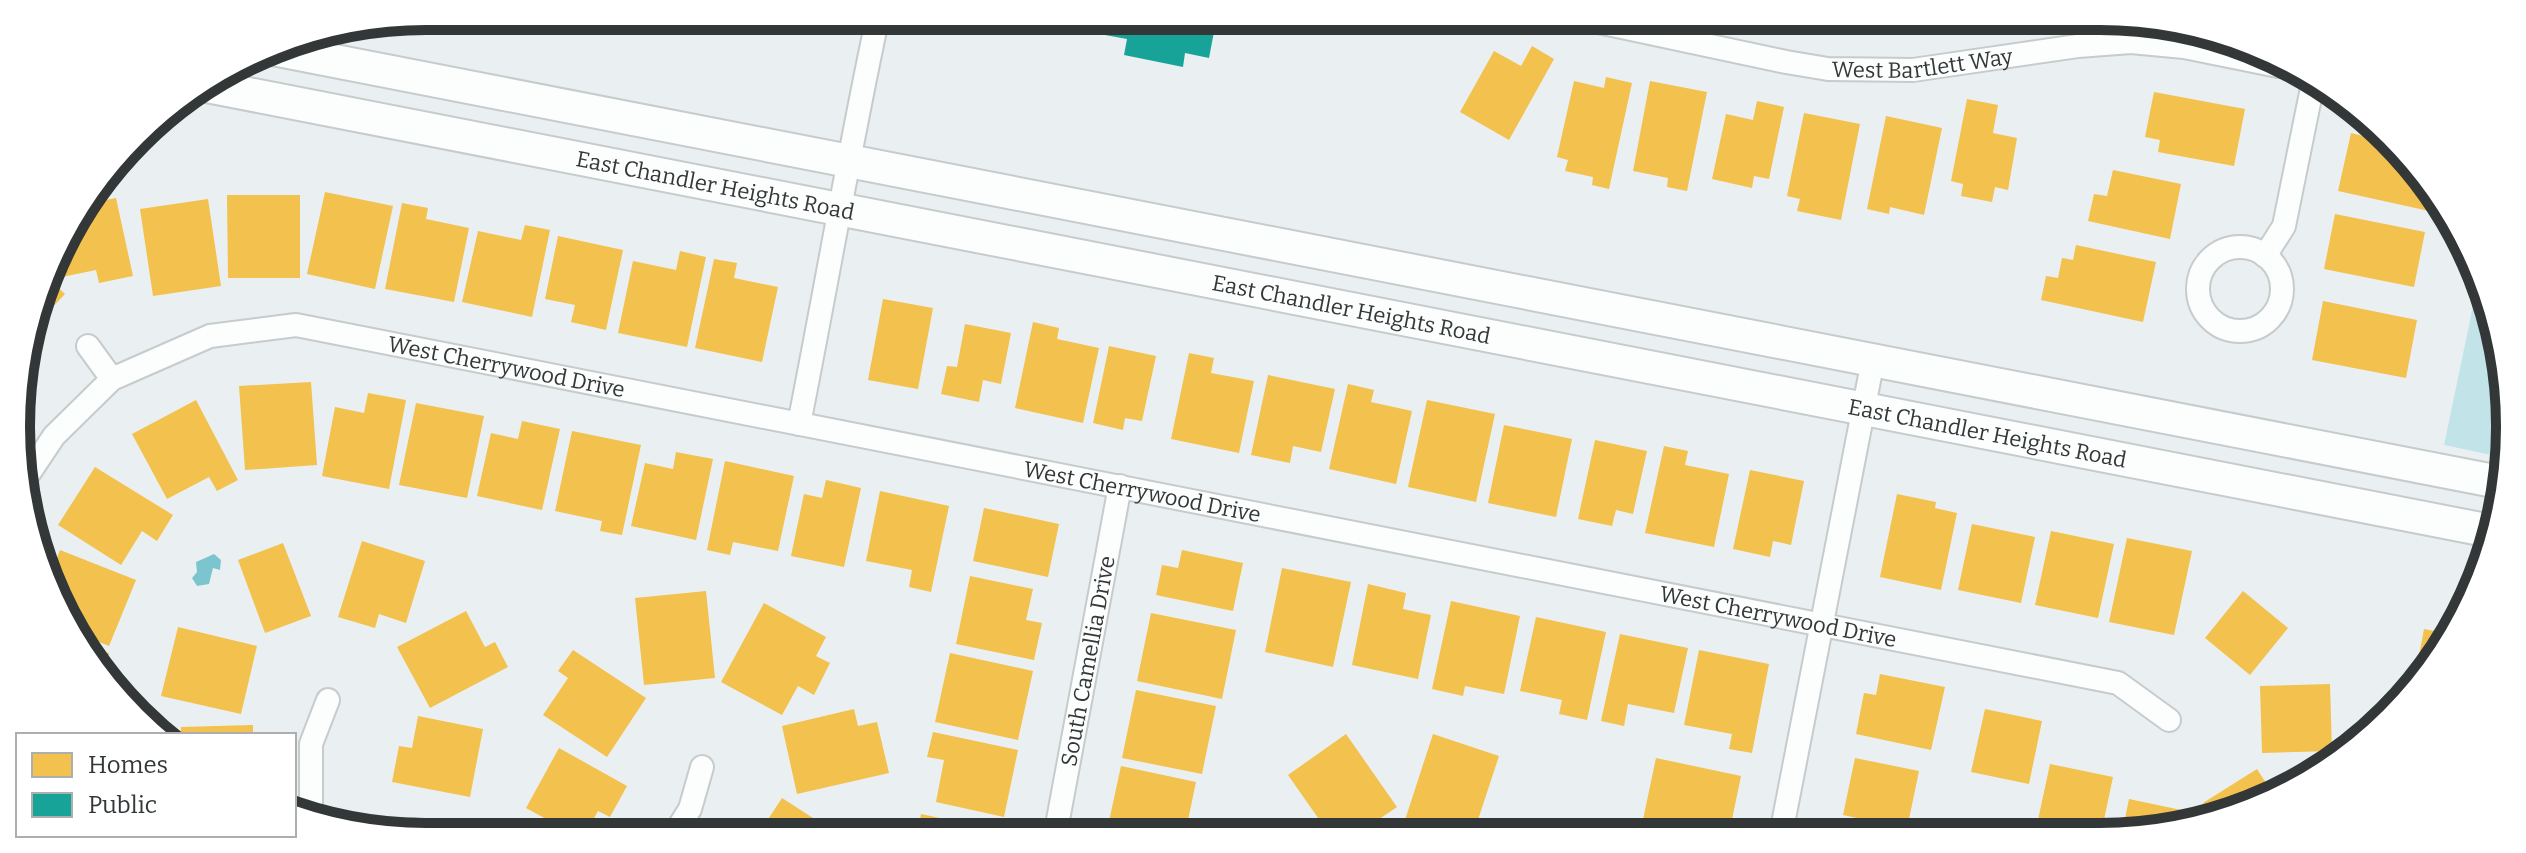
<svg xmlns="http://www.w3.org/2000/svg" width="2526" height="853" viewBox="0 0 2526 853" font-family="Bitter,serif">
	<rect width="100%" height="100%" fill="#eaf0f1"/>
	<path fill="#c2e4e9" d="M2477,287L2506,372L2501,457L2444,445Z"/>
	<path fill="#7cc5cf" d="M214,554L221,560L220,570L213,568L209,584L197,586L192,578L197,572L196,562Z"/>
	<path fill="#f2c14e" d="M1923,16H1948L1949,18L1923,20Z
		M1532,46L1554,59L1509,140L1460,112L1494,51L1521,66Z
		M1606,77L1632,83L1609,189L1592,185L1593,177L1565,171L1568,160L1557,157L1574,81L1604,88Z
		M1650,81L1707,92L1687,191L1667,187L1668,178L1633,171Z
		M2154,92L2245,109L2234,166L2158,152L2160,140L2145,137Z
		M1967,99L1998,105L1993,133L2017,138L2008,190L1995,187L1992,202L1961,196L1963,184L1951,181Z
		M1757,101L1784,107L1769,179L1754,176L1752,188L1712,179L1726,114L1753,120Z
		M1804,113L1860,124L1841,220L1797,211L1800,199L1787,196Z
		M1886,116L1942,128L1924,215L1890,207L1889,214L1867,209Z
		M2351,133L2384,141L2433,196L2429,211L2338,191Z
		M2113,170L2181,184L2170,239L2088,221L2094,194L2107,196Z
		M325,192L393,206L375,289L307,274Z
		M227,195H300V278H228Z
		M116,198L133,276L99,283L96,270L62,277L57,250L59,245L90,203Z
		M208,199L221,286L153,296L140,209Z
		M402,203L428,208L426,219L469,228L454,302L385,289Z
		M2335,214L2425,232L2414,287L2324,269Z
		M525,225L550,230L532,317L462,302L478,231L521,240Z
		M558,236L623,250L606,330L571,322L575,305L545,299Z
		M2076,245L2156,262L2143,322L2041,300L2046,276L2058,278L2062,258L2073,260Z
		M680,251L706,257L687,347L618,333L633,261L676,270Z
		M714,259L737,263L734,278L778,287L762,362L695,348Z
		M48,278L65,294L34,327Z
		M883,299L933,308L918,389L868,380Z
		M2323,301L2417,320L2406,378L2312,360Z
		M1033,322L1059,328L1057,339L1099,348L1083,423L1015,408Z
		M965,324L1011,333L1001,384L983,380L979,402L941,394L947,366L957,367Z
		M1109,346L1156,356L1142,421L1125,418L1123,430L1093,423Z
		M1189,353L1214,358L1211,373L1254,381L1239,453L1171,439Z
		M20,372L28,380L20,389L19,373Z
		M1268,375L1335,389L1321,452L1293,446L1290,463L1251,455Z
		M311,382L317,465L245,470L239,386Z
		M1348,384L1374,390L1371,402L1412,411L1396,484L1329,469Z
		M368,393L406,400L389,489L322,476L335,407L364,413Z
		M196,400L238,480L217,491L209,477L167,499L132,434Z
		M1427,400L1495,414L1476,502L1408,487Z
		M416,403L484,416L467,498L399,485Z
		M522,421L560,429L542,510L477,496L491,433L518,439Z
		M1504,425L1572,439L1556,517L1488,503Z
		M572,431L641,445L622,535L600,531L602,521L555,511Z
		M1595,440L1647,451L1633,514L1616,510L1612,526L1578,519Z
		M1664,446L1688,451L1685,465L1729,474L1714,547L1645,533Z
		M676,452L713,459L696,540L631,526L645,463L673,469Z
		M725,461L794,476L778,551L733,542L730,555L707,550Z
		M95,467L173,515L157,541L142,531L121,565L58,525Z
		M1750,470L1804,481L1791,545L1773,541L1770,557L1733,549Z
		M826,480L861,488L844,567L791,556L804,494L822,498Z
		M880,491L949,506L931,592L909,587L912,570L866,561Z
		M1897,494L1936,502L1935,508L1957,513L1941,590L1880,577Z
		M984,508L1059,524L1048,577L973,561Z
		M1972,524L2035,537L2021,603L1958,590Z
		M2051,531L2114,544L2098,618L2035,605Z
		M2127,538L2192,551L2174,635L2109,622Z
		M362,541L425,561L406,623L379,614L375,628L338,617Z
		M283,543L311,616L265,633L238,560Z
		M60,550L136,580L109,646L75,632L50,576Z
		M1182,550L1243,563L1233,611L1156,595L1162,565L1178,568Z
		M1282,568L1351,582L1333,667L1265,652Z
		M970,576L1033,589L1026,620L1042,623L1034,660L956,644Z
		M1368,584L1406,593L1403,609L1431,615L1418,679L1352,665Z
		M706,591L715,678L644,685L635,598Z
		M2243,591L2288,628L2250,675L2205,638Z
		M1451,601L1520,616L1504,694L1465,686L1463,696L1432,689Z
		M764,603L826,637L816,656L830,663L814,695L798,686L782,715L721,682Z
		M466,611L485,647L495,642L508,667L430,708L397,647Z
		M1151,613L1236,630L1222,699L1137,681Z
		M1536,617L1606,632L1587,720L1559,714L1562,700L1520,691Z
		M178,627L257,646L241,714L161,696Z
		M2424,629L2445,633L2442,648L2430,663L2418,661Z
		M1620,634L1688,648L1674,713L1628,704L1624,726L1601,721Z
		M82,648L109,653L105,674L85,655Z
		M573,650L646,698L607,757L543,715L568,678L558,671Z
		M1699,650L1769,664L1752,753L1729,749L1732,734L1684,725Z
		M950,653L1033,671L1018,740L935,722Z
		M1880,674L1945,687L1931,750L1856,734L1864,693L1876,695Z
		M2330,684L2332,751L2262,753L2260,686Z
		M1136,690L1216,706L1202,774L1122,758Z
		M854,709L858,726L877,722L889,773L797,794L782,726Z
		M1985,709L2042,721L2029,784L1971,772Z
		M418,716L483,729L470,797L392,782L399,746L412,748Z
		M253,725V735H181V727Z
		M933,732L1018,750L1004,817L936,802L944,760L927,757Z
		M1346,734L1397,807L1356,835H1330L1288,775Z
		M1433,734L1499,756L1473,835H1450L1405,820Z
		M559,748L627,786L610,817L598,811L584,837H579L526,808Z
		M1656,758L1741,776L1729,834H1669L1641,829Z
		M1855,758L1919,771L1907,829L1843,815Z
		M2050,764L2113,777L2101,834H2035Z
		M1121,766L1196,782L1187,825L1201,828L1199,835H1106Z
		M2257,769L2275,797L2211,816L2203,803Z
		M782,798L841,836H757Z
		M2129,799L2186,811L2184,824L2154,833H2122Z
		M921,814L1001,831L1000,836H917Z
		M1549,823L1554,835H1522Z
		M1837,828L1860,833V834H1836Z"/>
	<path fill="#17a398" d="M1109,16H1217L1209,58L1185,53L1183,67L1124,55L1127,39L1105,35Z"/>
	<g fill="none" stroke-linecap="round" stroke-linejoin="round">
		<g stroke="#c6cbcc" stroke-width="26">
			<g id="minor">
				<path id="s1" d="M1570,16L1786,62L1828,69L1913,70L2078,46L2131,42L2184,47L2278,66"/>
				<circle cx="2240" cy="289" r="42"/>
				<path d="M2265,256L2284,226L2313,83"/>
				<path d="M88,346L112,379"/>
				<path d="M799,424C826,288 849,151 878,16"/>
				<path id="s2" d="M26,478L54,436L112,379L210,336L296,325L2118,683L2169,720"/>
				<path d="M311,819V744L328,700"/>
				<path d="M380,831L413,830L461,837"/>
				<path d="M1781,834L1873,360"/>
				<path d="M673,836L690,809L702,767"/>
				<path id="s3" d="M1055,836L1120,486"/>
			</g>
		</g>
		<g stroke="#c6cbcc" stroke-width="36">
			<g id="secondary">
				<path d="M268,48L2499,482"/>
				<path id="s4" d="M207,86L2496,532"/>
			</g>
		</g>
		<use href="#minor" stroke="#fcfdfd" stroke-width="22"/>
		<use href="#secondary" stroke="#fcfdfd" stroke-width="32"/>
	</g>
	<g text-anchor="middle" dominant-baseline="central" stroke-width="8" stroke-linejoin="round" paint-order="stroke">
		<g font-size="22" fill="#333738" stroke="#fff">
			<text stroke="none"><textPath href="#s1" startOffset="358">West Bartlett Way</textPath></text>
			<text stroke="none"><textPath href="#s4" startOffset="518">East Chandler Heights Road</textPath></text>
			<text stroke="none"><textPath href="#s4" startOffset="1166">East Chandler Heights Road</textPath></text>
			<text stroke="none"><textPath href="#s2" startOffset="540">West Cherrywood Drive</textPath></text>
			<text stroke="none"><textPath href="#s4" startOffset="1814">East Chandler Heights Road</textPath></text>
			<text stroke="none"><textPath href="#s2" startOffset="1188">West Cherrywood Drive</textPath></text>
			<text stroke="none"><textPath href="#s2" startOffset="1836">West Cherrywood Drive</textPath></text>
			<text stroke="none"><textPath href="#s3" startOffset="178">South Camellia Drive</textPath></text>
		</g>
	</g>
	<path d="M0 0H2526V853H0ZM426 30H2100A396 396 0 0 1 2496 426V427A396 396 0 0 1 2100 823H426A396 396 0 0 1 30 427V426A396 396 0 0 1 426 30Z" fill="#fff" fill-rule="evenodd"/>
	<path fill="none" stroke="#333738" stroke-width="10" d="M426 30H2100A396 396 0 0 1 2496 426V427A396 396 0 0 1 2100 823H426A396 396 0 0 1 30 427V426A396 396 0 0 1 426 30Z"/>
	<rect x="16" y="733" width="280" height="104" fill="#ffffff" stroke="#adafaf" stroke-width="2"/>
	<rect x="32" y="753" width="40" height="24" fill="#f2c14e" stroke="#adafaf" stroke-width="2"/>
	<text x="88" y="773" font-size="24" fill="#333738">Homes</text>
	<rect x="32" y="793" width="40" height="24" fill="#17a398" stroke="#adafaf" stroke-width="2"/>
	<text x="88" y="813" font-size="24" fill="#333738">Public</text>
</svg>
